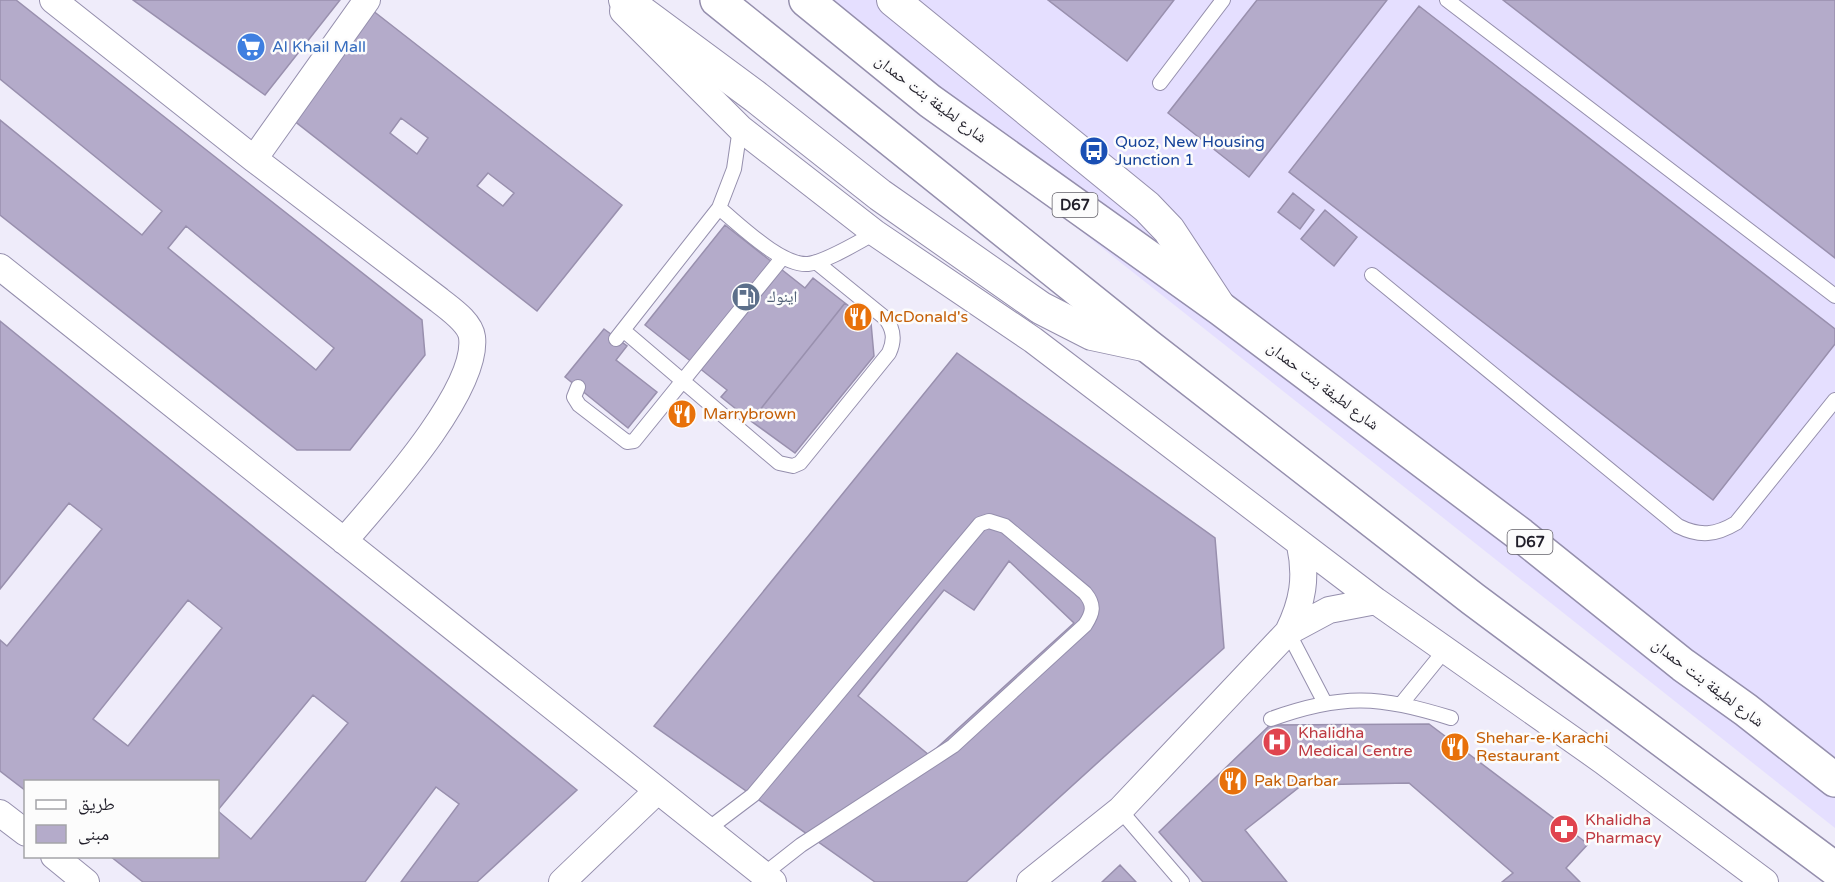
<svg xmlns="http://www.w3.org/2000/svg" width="1835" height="882" viewBox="0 0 1835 882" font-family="'Varela Round','Noto Naskh Arabic',sans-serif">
	<rect width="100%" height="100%" fill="#efecfa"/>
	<path fill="#e5dfff" d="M789,0H1835V828Z"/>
	<path fill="#b4abca" stroke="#9990ae" stroke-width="1.5" fill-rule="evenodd" d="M0,0H16L422,320L425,355L350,450H297L0,215V120L142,235L162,211L0,79ZM186,226L334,348L316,370L168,248Z
		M133,0H340L265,95Z
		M1048,0H1174L1127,61Z
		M1257,0H1387L1249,177L1168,113Z
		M1503,0H1835V258Z
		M1419,6L1835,329V344L1713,500L1289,172Z
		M372,10L622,205L537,311L288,116ZM401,118L428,138L417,154L390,133ZM488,173L514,193L503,206L477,186Z
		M1293,193L1314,210L1300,229L1278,212Z
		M1325,210L1357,237L1334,266L1301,239Z
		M725,225L805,288L813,278L845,303L751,421L721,397L727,390L645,325Z
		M845,303L871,323L874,356L795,453L751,421Z
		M0,321L577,790L477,882H401L459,804L436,787L365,882H143L110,856H218V811L251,839L348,723L313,695L218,810V782H26V791L0,771V640L7,646L102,529L69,503L0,589ZM188,600L222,628L128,746L93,719Z
		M604,329L627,346L616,360L657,392L628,428L565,377Z
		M957,353L1215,538L1224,648L966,882H875L654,726ZM1009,561L1074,623L929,755L858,696L944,590L974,610Z
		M1429,724L1588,844L1566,868L1580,882H1502L1513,873L1409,783L1302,785L1245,830L1287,882H1203L1159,832L1270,725Z
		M1120,865L1136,882H1102Z"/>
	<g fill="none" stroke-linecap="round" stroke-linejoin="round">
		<g stroke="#958fad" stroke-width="16">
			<path id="service" d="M1447,0L1835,296
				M1160,83L1223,0
				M719,208C740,225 781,266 808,264C826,262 858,242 875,233
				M1372,275L1678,526C1700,537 1716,535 1736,523L1835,400
				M623,330L779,463L793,466L800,463L889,353C895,340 894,329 885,318L816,262
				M616,339L719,208L734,169L740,128
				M578,387L574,397L579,405L627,442L634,441L783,257
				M1288,632L1325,703
				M1402,703L1445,650
				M1271,719C1343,693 1379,696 1451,718
				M1120,810L1182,882
				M708,829L753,795L980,524L989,521L1005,526L1085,593C1095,605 1093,613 1085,625L953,746L801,845L764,874"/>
		</g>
		<g stroke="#958fad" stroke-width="28">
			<path id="minor" d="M53,0L254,159L439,300C450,309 470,322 472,337C479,391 379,500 344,541
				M623,11L740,128L875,233L1033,340L1376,601L1603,761L1765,882
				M254,159L367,0
				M0,267L773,882
				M1288,632C1303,602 1307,577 1300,545
				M0,813L26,833
				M54,856L86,882
				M562,882L657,791
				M1030,882L1120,810L1288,632L1329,610L1376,601"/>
		</g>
		<g stroke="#958fad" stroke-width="34">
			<path id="tertiary" d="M625,0L756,97L880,195L1041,308L1092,334L1148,346
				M893,0L1147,207L1169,230L1221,309"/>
		</g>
		<g stroke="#958fad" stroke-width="36">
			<path id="primary" d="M717,0L1148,346L1473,599L1835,869
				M806,0L930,101L1221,309L1521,535L1683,665L1746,710L1835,780"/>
		</g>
		<use href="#service" stroke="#fff" stroke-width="14"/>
		<use href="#minor" stroke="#fff" stroke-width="26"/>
		<use href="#tertiary" stroke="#fff" stroke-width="32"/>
		<use href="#primary" stroke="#fff" stroke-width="33"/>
	</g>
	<defs>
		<g id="supermarket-disc" transform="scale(1.5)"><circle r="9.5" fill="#3f7fe0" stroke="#fcfcfc"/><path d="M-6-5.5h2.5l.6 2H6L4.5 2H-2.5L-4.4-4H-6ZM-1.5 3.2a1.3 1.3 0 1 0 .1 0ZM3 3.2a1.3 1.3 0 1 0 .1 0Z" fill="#fff"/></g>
		<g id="bus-disc" transform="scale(1.5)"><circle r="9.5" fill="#1a4fb4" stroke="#fcfcfc"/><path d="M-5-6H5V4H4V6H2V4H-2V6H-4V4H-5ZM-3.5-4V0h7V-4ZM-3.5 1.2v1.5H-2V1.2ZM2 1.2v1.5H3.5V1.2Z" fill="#fff"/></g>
		<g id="fuel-disc" transform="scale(1.5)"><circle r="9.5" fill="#5c6f8a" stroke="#fcfcfc"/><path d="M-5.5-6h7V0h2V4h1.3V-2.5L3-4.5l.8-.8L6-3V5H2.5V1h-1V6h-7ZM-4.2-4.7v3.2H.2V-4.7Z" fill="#fff"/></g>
		<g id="restaurant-disc" transform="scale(1.5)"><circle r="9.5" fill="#e8710a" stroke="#fcfcfc"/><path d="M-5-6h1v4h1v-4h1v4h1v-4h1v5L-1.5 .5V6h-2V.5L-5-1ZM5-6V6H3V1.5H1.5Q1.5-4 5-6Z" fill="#fff"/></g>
		<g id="hospital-disc" transform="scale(1.5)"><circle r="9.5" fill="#e0444e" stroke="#fcfcfc"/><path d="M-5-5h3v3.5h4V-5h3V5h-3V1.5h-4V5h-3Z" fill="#fff"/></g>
		<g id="pharmacy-disc" transform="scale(1.5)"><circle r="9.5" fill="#e0444e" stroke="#fcfcfc"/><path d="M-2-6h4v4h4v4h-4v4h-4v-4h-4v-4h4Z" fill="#fff"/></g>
	</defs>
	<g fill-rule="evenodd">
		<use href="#supermarket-disc" x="251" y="47"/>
		<use href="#bus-disc" x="1094" y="151"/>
		<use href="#fuel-disc" x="746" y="297"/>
		<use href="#restaurant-disc" x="858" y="317"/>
		<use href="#restaurant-disc" x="682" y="414"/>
		<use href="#hospital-disc" x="1277" y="742"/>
		<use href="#restaurant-disc" x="1455" y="747"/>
		<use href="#restaurant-disc" x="1233" y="781"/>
		<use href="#pharmacy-disc" x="1564" y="829"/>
	</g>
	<g text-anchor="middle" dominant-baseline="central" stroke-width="5" stroke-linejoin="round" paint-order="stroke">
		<g fill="#fcfcfc" stroke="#636169" stroke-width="1.5">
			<rect x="1052.5" y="193" width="45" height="24" rx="4.5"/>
			<rect x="1507.5" y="530" width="45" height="24" rx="4.5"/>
		</g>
		<g font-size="15" font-weight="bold" fill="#211f2a">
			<text x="1075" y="205">D67</text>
			<text x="1530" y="542">D67</text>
		</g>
		<g font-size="16" fill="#366cbe" stroke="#fcfcfc" text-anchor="start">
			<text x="272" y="47">Al Khail Mall</text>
		</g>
		<g font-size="16" fill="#211f2a" stroke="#fcfcfc">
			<text transform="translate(931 99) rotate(37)">شارع لطيفة بنت حمدان</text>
			<text transform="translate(1323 386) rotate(37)">شارع لطيفة بنت حمدان</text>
			<text transform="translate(1708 683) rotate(37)">شارع لطيفة بنت حمدان</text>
		</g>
		<g font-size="16" fill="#164399" stroke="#fcfcfc" text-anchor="start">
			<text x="1115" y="142">Quoz, New Housing<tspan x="1115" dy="18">Junction 1</tspan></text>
		</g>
		<g font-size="16" fill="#4e5e75" stroke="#fcfcfc" text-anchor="start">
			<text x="767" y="297">اينوك</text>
		</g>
		<g font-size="16" fill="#c56008" stroke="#fcfcfc" text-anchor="start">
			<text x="879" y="317">McDonald's</text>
			<text x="703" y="414">Marrybrown</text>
			<text x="1476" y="738">Shehar-e-Karachi<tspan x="1476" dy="18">Restaurant</tspan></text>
			<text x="1254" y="781">Pak Darbar</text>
		</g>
		<g font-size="16" fill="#be3a42" stroke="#fcfcfc" text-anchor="start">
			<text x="1298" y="733">Khalidha<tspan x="1298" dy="18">Medical Centre</tspan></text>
			<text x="1585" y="820">Khalidha<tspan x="1585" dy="18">Pharmacy</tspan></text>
		</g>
	</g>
	<rect x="24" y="780" width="195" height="78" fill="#fcfcfc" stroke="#a4a4a8" stroke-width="1.5"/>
	<rect x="36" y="800" width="30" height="9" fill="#ffffff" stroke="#a4a4a8" stroke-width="1.5"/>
	<text x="78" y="810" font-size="18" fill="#211f2a">طريق</text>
	<rect x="36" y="825" width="30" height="18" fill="#b4abca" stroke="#a4a4a8" stroke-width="1.5"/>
	<text x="78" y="840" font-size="18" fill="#211f2a">مبنى</text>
</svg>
